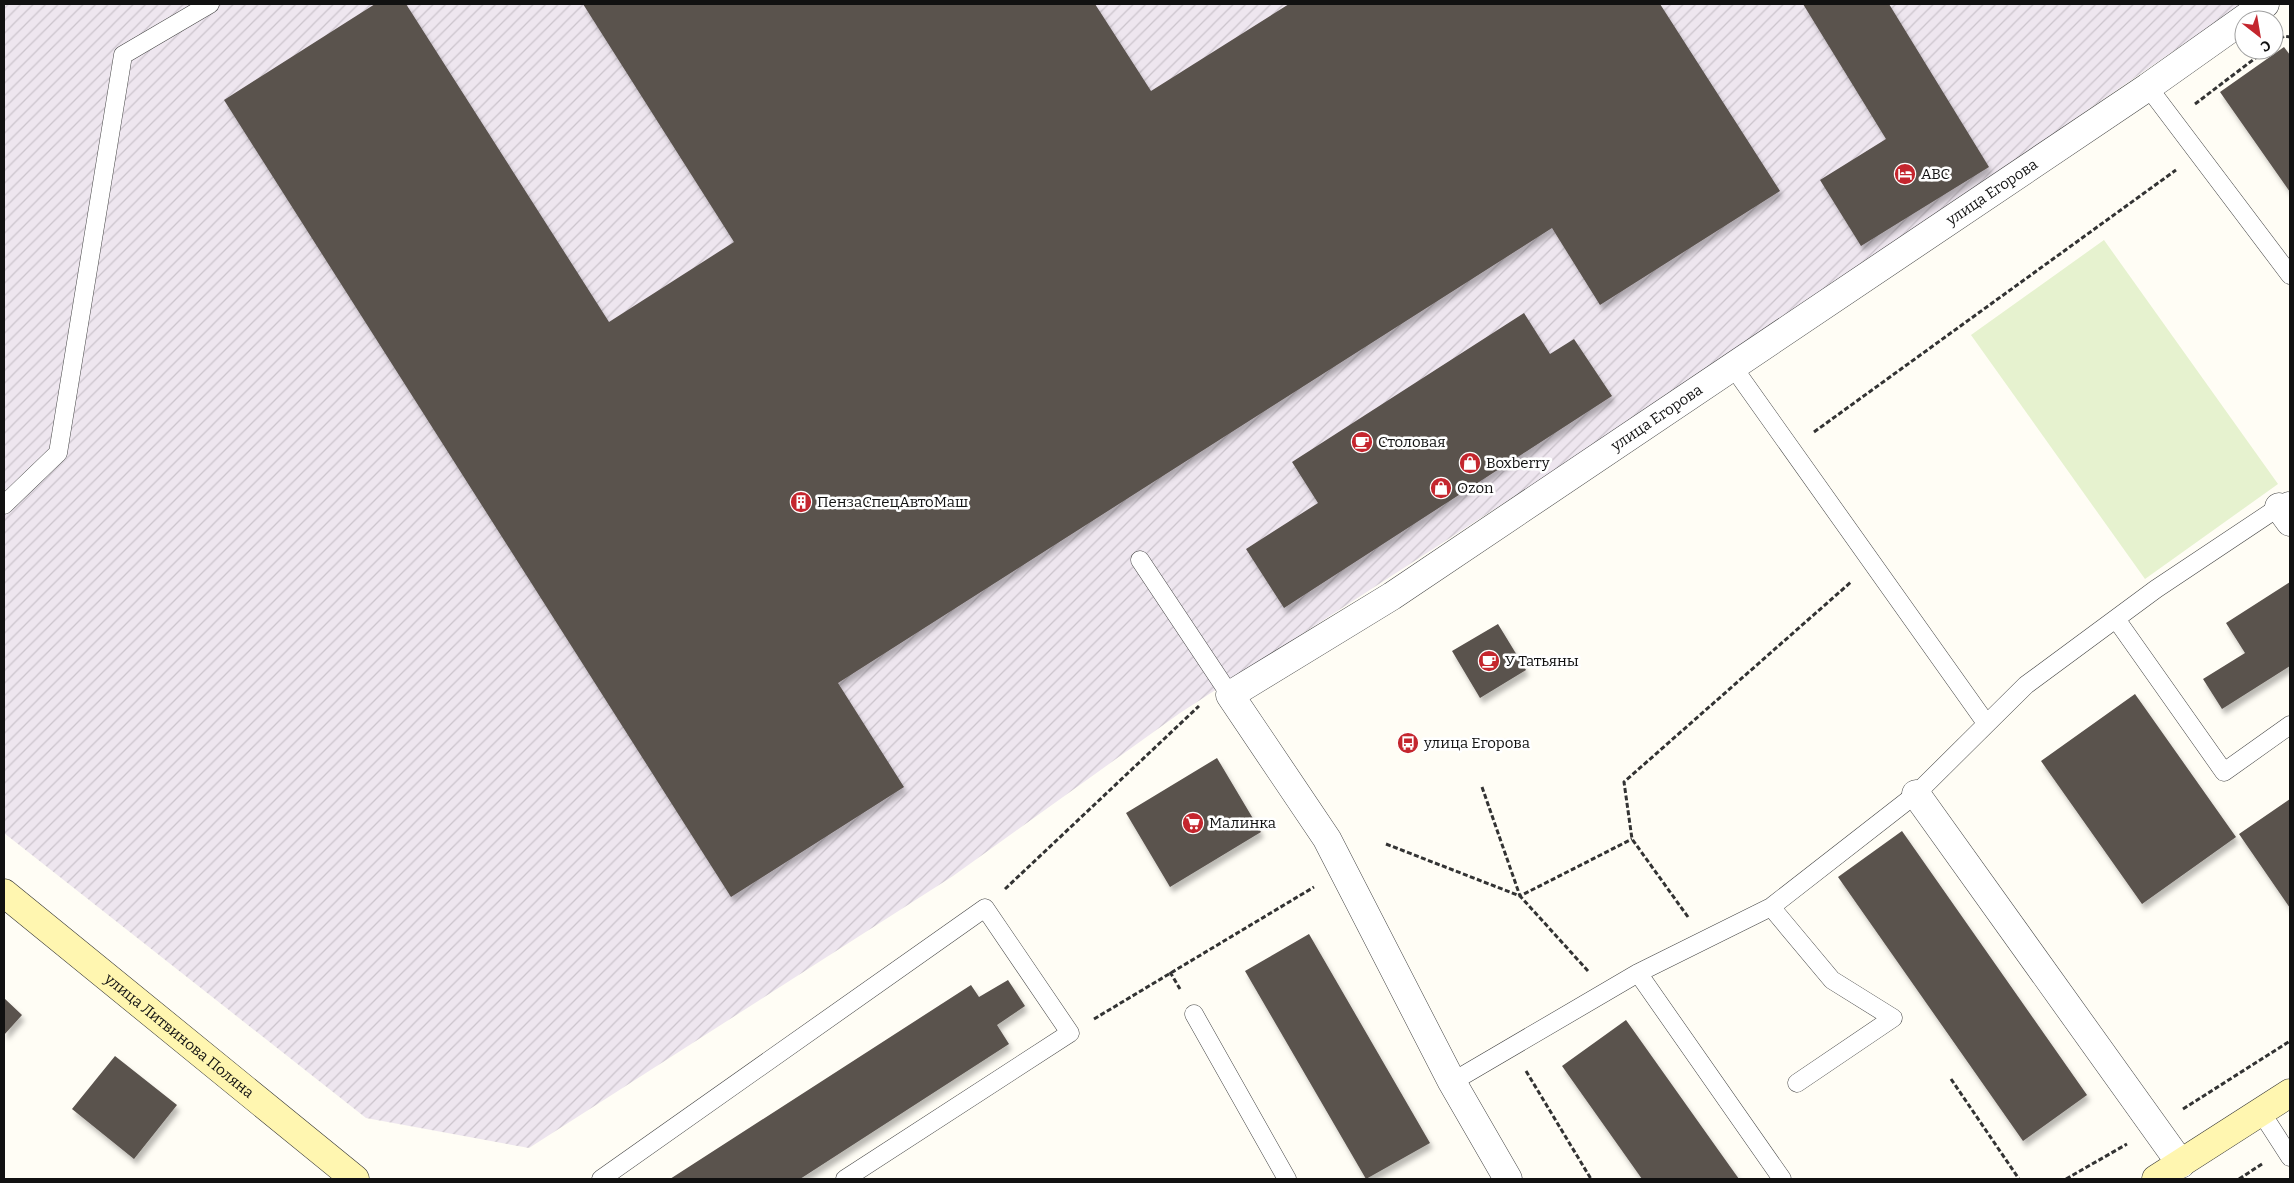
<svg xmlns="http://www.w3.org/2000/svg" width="2294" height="1183" viewBox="0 0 2294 1183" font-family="Bitter,serif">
	<defs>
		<pattern id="industrial-furrows" width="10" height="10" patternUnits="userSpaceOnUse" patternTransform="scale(1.25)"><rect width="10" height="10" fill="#eee6ef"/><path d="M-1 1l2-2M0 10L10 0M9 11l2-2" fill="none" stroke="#cbc4cc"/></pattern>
		<filter id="shadow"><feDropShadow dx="3" dy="5.5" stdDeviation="2.5" flood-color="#0004"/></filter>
	</defs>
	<rect width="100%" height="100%" fill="#fffdf5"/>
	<path fill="url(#industrial-furrows)" d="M4,4H2242L1709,370L1180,713L953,876L529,1148L366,1118L4,833Z"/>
	<path fill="#e6f2cf" d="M2104,240L2278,484L2145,579L1971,335Z"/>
	<path fill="#5a524d" filter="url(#shadow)" d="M375,4H406L609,322L734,242L583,4H1095L1151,91L1289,4H1660L1780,191L1600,305L1552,228L838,683L904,787L731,897L224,100Z
		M1803,4H1889L1989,167L1861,246L1820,180L1886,139Z
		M2284,47L2290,55V192L2220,92Z
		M1524,313L1550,354L1574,339L1612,396L1284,608L1246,549L1318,503L1292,462Z
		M2290,582V666L2222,709L2203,679L2245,653L2226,623Z
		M1498,624L1526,670L1480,698L1452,651Z
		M2135,694L2236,837L2142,904L2041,761Z
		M1217,758L1261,832L1170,887L1126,813Z
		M2290,799V908L2239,834Z
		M1902,831L2087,1095L2023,1141L1838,877Z
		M1309,934L1430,1143L1366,1179L1245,971Z
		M1008,980L1025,1006L997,1025L1009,1044L800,1179H670L971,985L979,997Z
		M4,998L22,1015L4,1035Z
		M1626,1020L1719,1151L1739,1179H1642L1562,1066Z
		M115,1056L177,1105L134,1159L72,1109Z"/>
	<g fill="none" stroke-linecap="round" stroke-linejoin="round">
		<g stroke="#444" stroke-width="19">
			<path id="lane" d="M2148,87L2290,275
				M1733,367L1986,723
				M4,505L58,453L123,55L210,4
				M1140,560L1230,695
				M2116,619L2224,772L2290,725
				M1771,907L1916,794L2026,685L2156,589L2288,501
				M1194,1014L1287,1179
				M1452,1082L1638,973
				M2261,1112L2290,1157
				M601,1179L985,908L1070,1033L845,1179
				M1782,1179L1638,973L1771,907L1832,980L1893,1018L1797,1083"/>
		</g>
		<g stroke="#444" stroke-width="29">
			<g id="street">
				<path d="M2279,507L2290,522"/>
				<path d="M1916,794L2181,1164"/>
				<path id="s1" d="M1508,1179L1452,1082L1327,839L1230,695L1392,596L2148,87L2265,4"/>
			</g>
		</g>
		<g stroke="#333" stroke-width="29">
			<g id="secondary">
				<path id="s2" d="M4,893L355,1179"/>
				<path d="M2156,1179L2290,1093"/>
			</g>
		</g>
		<path stroke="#333" stroke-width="3" stroke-dasharray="5 2.5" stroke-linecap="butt" d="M2274,44L2284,36L2290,37
			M2195,104L2266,50
			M1814,432L2176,170
			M1482,787L1520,896L1632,839
			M1386,844L1520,896L1588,971
			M1005,889L1199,706
			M1688,917L1632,839L1624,782L1851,582
			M1170,972L1180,989
			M1094,1019L1314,887
			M1526,1071L1591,1179
			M1951,1079L2019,1179
			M2183,1109L2290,1041
			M2066,1179L2127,1144
			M2239,1179L2262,1164"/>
		<use href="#lane" stroke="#fff" stroke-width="18"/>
		<use href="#street" stroke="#fff" stroke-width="28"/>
		<use href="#secondary" stroke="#fff6b0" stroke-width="28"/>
	</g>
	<defs>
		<g id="hotel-disc" transform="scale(1.125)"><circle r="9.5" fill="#c4262e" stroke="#fff"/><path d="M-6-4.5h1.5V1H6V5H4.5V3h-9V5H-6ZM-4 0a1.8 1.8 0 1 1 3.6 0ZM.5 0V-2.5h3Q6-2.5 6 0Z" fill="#fff"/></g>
		<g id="cafe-disc" transform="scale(1.125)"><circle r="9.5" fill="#c4262e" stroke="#fff"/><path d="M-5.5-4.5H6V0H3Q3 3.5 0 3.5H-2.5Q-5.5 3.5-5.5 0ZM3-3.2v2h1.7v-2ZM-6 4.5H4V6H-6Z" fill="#fff"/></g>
		<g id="shop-disc" transform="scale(1.125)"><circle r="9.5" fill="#c4262e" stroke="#fff"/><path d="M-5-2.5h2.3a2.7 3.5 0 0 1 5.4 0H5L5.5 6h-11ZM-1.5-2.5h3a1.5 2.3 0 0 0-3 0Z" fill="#fff"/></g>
		<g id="building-disc" transform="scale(1.125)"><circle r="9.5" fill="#c4262e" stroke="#fff"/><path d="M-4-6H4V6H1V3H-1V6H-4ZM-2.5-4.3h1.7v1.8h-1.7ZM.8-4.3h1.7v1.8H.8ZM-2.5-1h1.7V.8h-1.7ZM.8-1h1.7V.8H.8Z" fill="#fff"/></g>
		<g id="bus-disc" transform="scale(1.125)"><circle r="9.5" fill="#c4262e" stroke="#fff"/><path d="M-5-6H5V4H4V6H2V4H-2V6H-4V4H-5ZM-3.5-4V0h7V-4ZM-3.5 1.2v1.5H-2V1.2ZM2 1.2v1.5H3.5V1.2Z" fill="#fff"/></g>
		<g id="supermarket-disc" transform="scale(1.125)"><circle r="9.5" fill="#c4262e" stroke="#fff"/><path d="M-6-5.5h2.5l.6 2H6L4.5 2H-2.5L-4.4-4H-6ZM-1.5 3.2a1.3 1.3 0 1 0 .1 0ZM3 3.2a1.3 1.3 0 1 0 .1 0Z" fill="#fff"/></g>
	</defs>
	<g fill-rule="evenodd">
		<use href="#hotel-disc" x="1905" y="174"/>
		<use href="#cafe-disc" x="1362" y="442"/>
		<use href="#shop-disc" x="1470" y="463"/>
		<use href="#shop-disc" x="1441" y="488"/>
		<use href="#building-disc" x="801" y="502"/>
		<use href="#cafe-disc" x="1489" y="661"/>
		<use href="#bus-disc" x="1408" y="743"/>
		<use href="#supermarket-disc" x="1193" y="823"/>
	</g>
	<g text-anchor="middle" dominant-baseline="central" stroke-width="5" stroke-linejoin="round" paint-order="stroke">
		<g font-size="15" fill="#111" stroke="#fff" text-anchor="start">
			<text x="1921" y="174">ABC</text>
			<text x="1378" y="442">Столовая</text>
			<text x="1486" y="463">Boxberry</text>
			<text x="1457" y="488">Ozon</text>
			<text x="817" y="502">ПензаСпецАвтоМаш</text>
			<text x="1505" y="661">У Татьяны</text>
			<text x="1424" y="743">улица Егорова</text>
			<text x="1209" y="823">Малинка</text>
		</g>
		<g font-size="15" fill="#111" stroke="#fff">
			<text stroke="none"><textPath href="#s1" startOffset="1472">улица Егорова</textPath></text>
			<text stroke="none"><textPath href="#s1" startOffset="1068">улица Егорова</textPath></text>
			<text stroke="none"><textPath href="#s2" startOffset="226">улица Литвинова Поляна</textPath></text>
		</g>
	</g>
	<rect width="2294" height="1183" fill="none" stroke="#111111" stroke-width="10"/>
	<g transform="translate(2259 35) rotate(149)"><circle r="24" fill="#ffffff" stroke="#a0a0a0"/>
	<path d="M0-4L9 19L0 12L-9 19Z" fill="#c4262e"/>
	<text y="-8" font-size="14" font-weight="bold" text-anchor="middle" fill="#111111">С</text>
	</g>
</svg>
